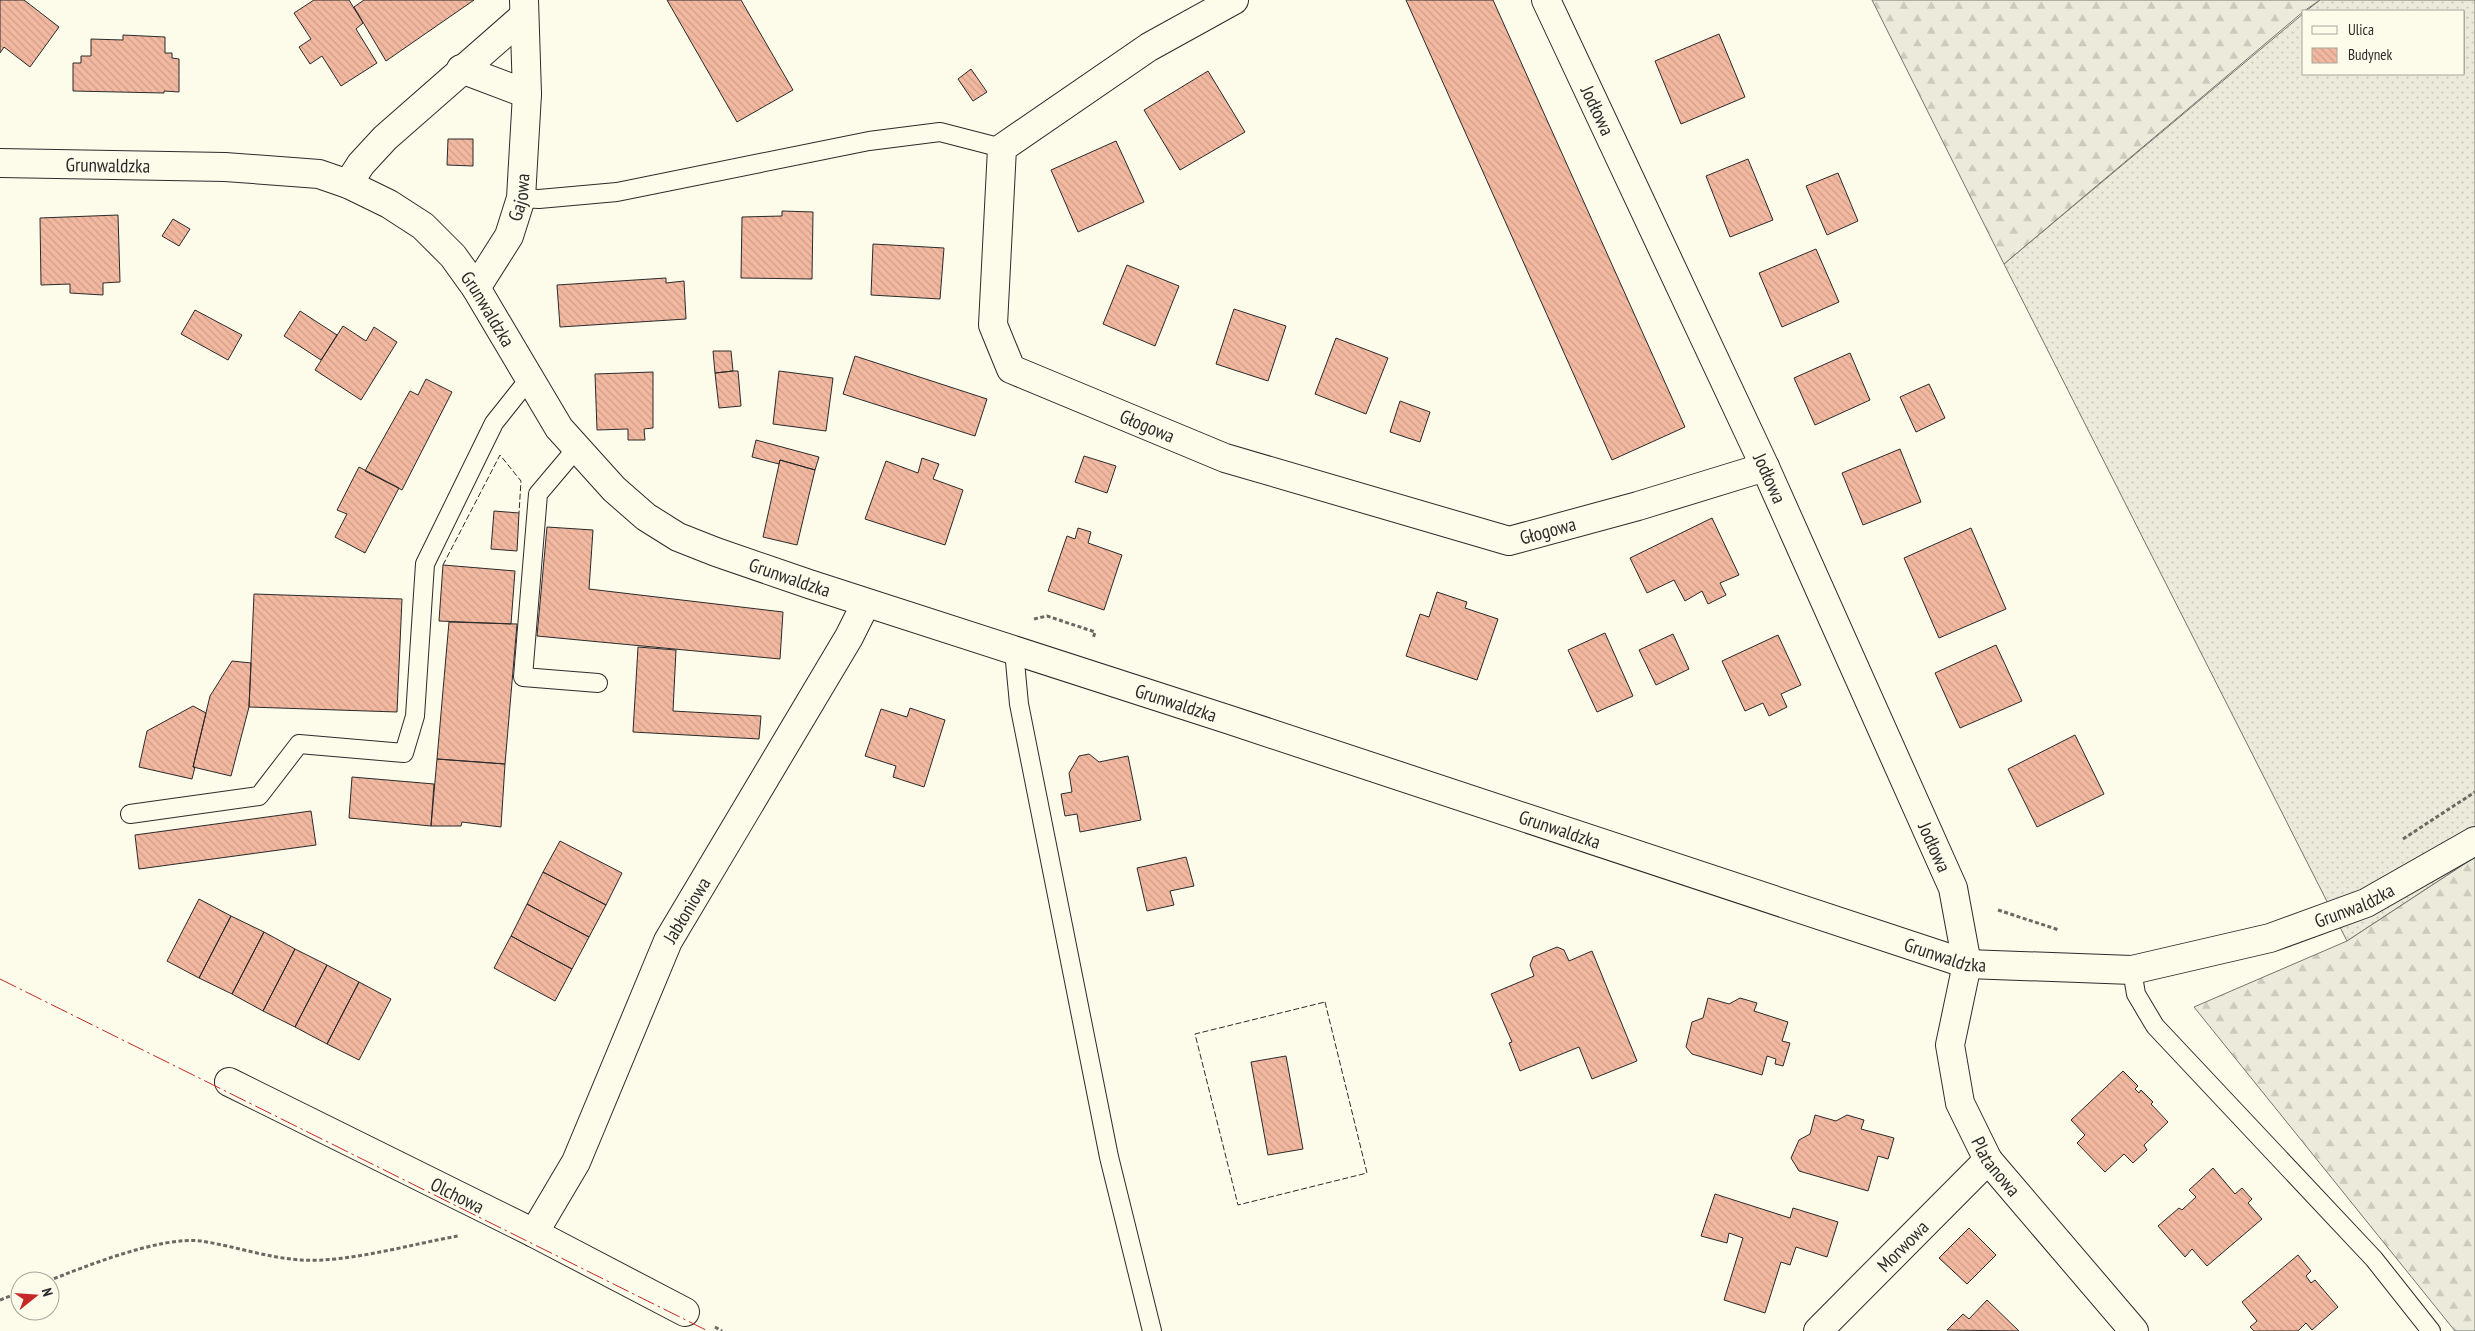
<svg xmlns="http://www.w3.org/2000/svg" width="2475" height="1331" viewBox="0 0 2475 1331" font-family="'PT Sans Narrow',sans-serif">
	<defs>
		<pattern id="grass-dots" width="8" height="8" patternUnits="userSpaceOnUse" patternTransform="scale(1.25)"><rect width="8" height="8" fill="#ecebdb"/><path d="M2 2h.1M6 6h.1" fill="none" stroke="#cbcabc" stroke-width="1.8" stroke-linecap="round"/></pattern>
		<pattern id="forest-firs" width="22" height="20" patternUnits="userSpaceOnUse" patternTransform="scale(1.25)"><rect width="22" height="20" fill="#ecebdb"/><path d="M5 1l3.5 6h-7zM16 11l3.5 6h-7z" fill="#cbcabc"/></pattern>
		<pattern id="building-back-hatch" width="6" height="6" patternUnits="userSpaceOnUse" patternTransform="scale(1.25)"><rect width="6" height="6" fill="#f2b8a0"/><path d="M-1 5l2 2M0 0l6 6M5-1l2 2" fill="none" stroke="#d09e8a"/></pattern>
	</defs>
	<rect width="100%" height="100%" fill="#fdfbea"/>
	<path fill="url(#grass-dots)" stroke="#74746e" d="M2320,0H2475V857L2347,941L2004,264L2304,13V74H2464V11H2306Z"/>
	<path fill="url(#forest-firs)" stroke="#74746e" d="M1872,0H2320L2304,11L2004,264Z
		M2475,857V1331H2455L2194,1007L2347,941Z"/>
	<path fill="url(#building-back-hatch)" stroke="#2b2b2b" d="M0,0H24L59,27L30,67L4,47L0,53Z
		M314,0H349L363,23L356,29L377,63L341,86L322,56L310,64L299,47L311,39L294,13Z
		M364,0H474L386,61L354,7Z
		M667,0H741L793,90L737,122Z
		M1406,0H1493L1685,427L1612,460Z
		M1719,34L1745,97L1681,124L1655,61Z
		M123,35L165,37V53H172V58L179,59V92L164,91V93L73,91V63H81V56H91V39L123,40Z
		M971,69L987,92L973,101L958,79Z
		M1208,71L1245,132L1180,170L1144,110Z
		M448,139H473V166L447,165Z
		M1116,141L1144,202L1078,232L1051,170Z
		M1748,159L1773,220L1730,237L1706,176Z
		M1838,173L1858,221L1827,235L1806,186Z
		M782,211L813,212L812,279L741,278L742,217L782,216Z
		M118,215L120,282L103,283V295L70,293V284L41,285L40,218Z
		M173,219L190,229L179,246L162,236Z
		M873,244L944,248L940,299L871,295Z
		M1816,249L1839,302L1782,327L1759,273Z
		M1127,265L1179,286L1155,346L1103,324Z
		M666,278V283L684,281L686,319L560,327L557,285Z
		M1234,309L1286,326L1268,381L1216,364Z
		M195,310L242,335L228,360L181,334Z
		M300,311L337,335L321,360L284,336Z
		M343,326L366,341L374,327L397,342L361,400L315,370Z
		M1336,338L1388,358L1366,414L1315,394Z
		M713,351H731L733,371L715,373Z
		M1850,353L1870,400L1815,425L1794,378Z
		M855,356L987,399L975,436L843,394Z
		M733,371H738L741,406L719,408L715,373Z
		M779,371L833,378L826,431L773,424Z
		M653,372V428L644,429L645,440H628V429L597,430L595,374Z
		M426,379L452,392L402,490L365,471L410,391L418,395Z
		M1929,384L1945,418L1916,432L1900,397Z
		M1400,401L1430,412L1420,442L1390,432Z
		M756,440L819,457L815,470L780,460L779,464L752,457Z
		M1900,449L1921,502L1863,525L1842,473Z
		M1084,456L1116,466L1107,493L1075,482Z
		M922,458L939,464L933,479L963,490L945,545L865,519L886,461L918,473Z
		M780,460L815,470L797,545L763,537Z
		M359,467L399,488L365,553L335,537L347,514L337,510Z
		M494,511L519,513L517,551L491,549Z
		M1712,518L1739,575L1720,583L1726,595L1708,604L1702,591L1685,601L1674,580L1647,593L1630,558Z
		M547,527L593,530L589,589L783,612L780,659L537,636Z
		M1078,528L1091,532L1088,543L1122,555L1104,610L1048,591L1067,536L1075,539Z
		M1971,528L2006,609L1939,638L1904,558Z
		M443,565L515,571L511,624L439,621Z
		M1437,592L1467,602L1465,608L1498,619L1477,680L1406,656L1420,614L1429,617Z
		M254,594L402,599L397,712L249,707Z
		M449,622L517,624L505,764L437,759Z
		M1605,633L1633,696L1597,712L1568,650Z
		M1673,634L1689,669L1656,685L1639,650Z
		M1778,635L1801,685L1781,694L1787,707L1769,716L1763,703L1745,711L1722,661Z
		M1996,645L2022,701L1960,728L1935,673Z
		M638,647L676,650L673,711L761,716L759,739L633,732Z
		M232,661L251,663L249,707L231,776L193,767L210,696Z
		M193,706L206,713L193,767H195L192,779L139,767L147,731Z
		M910,708L945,720L924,787L893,777L896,766L865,756L881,709L907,717Z
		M2075,735L2104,794L2037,827L2008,769Z
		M1089,754L1099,762L1128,756L1141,820L1080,832L1077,814L1065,816L1061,794L1072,792L1069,773L1079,756Z
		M437,759L505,764L501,827L462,822L461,826H431Z
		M352,777L434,784L431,826L349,818Z
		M311,811L316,845L139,869L135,835Z
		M560,841L622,873L606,905L543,872Z
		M1186,857L1194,886L1170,891L1174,905L1147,911L1137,868Z
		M543,872L606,905L589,937L527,904Z
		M199,899L231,916L199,978L167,961Z
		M527,904L589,937L572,969L511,936Z
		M231,916L264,932L232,994L199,978Z
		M264,932L295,949L263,1011L232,994Z
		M511,936L572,969L555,1001L494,968Z
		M1557,947L1564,950L1569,961L1592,951L1637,1061L1592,1079L1579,1047L1520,1071L1509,1043L1512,1042L1491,994L1534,976L1530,965L1533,957Z
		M295,949L327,965L295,1027L263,1011Z
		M327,965L359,982L327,1044L295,1027Z
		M359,982L391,999L359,1060L327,1044Z
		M1708,998L1729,1004L1740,998L1757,1003L1754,1011L1788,1022L1782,1041L1790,1043L1783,1066L1775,1064L1776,1059L1767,1056L1762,1075L1692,1054L1686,1047L1692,1022L1703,1018Z
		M1286,1056L1303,1149L1268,1155L1251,1062Z
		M2123,1071L2138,1086L2135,1089L2139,1093L2141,1090L2153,1102L2151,1104L2168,1122L2144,1145L2147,1150L2133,1163L2124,1154L2105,1172L2077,1143L2085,1135L2071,1120Z
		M1815,1115L1836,1121L1847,1115L1864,1120L1861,1129L1894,1138L1888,1159L1878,1156L1868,1191L1799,1171L1791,1158L1799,1140L1810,1134Z
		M2213,1168L2235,1194L2242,1188L2252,1199L2248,1203L2262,1219L2207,1266L2192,1249L2185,1257L2158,1226L2179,1208L2182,1210L2196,1197L2189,1190Z
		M1715,1194L1790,1218L1793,1208L1838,1222L1827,1257L1796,1247L1790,1265L1781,1262L1765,1313L1724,1300L1743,1238L1729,1233L1727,1243L1701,1236Z
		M1969,1228L1996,1255L1967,1284L1939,1258Z
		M2298,1255L2311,1271L2306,1276L2311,1283L2315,1280L2338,1307L2312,1330L2306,1323L2298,1331H2254L2250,1327L2257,1321L2242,1302Z
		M1987,1300L2019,1331L1947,1330L1963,1314L1969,1319Z"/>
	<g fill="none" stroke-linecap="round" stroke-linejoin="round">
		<g stroke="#2b2b2b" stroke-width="20">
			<path id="service" d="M521,198L539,199L617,192L869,141L940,132L1002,148
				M576,449L538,494L523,677L598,683
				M1014,651L1019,704L1109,1157L1152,1331
				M130,814L259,796L299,744L404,753L415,716L425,564L494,423L529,379
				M2132,970L2136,994L2155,1026L2374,1259L2431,1331"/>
		</g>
		<g stroke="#2b2b2b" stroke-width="30">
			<g id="minor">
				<path id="s1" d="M1234,0L1149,47L1002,148L993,325L1011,369L1225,458L1509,541L1638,506L1765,467"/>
				<path id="s2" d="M1546,0L1765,467L1953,888L1967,964L1950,1045L1960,1103L1988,1160L2134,1331"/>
				<path d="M461,69L527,94"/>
				<path d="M348,184L361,164L385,138L524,16"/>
				<path id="s3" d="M476,288L509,236L521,198L527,94L524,0"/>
				<path id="s4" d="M229,1082L534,1233L685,1312"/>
				<path id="s5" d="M534,1233L576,1162L668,941L849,637L866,603"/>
				<path id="s6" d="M1818,1331L1988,1160"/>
			</g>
		</g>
		<g stroke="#2b2b2b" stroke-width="30">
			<g id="tertiary">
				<path id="s7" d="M0,163L225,167L319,174L348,184L389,204L423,226L453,256L476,288L559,428L614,489L646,517L678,537L716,552L809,584L1230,720L1967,964L2132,970L2270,938L2366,903L2475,841"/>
			</g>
		</g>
		<path stroke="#6a6964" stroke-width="3" stroke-dasharray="4 2.5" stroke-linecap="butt" d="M1034,619L1047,616L1095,632L1093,639
			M2403,839L2475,792
			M1998,910L2059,930
			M48,1281C86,1266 161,1236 201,1241C234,1246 268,1258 301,1260C347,1263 412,1244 458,1236
			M0,1300L20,1292
			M715,1327L722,1331"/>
		<use href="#service" stroke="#fdfbea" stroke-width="18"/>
		<use href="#minor" stroke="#fdfbea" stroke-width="28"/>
		<use href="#tertiary" stroke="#fdfbea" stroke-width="28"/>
		<path stroke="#2b2b2b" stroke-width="1" stroke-dasharray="6 2.5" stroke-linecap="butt" d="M443,565L500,455L521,481L519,513
			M1325,1002L1367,1173L1238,1205L1195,1034Z"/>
		<path stroke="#c62828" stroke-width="1" stroke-dasharray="18 4 2.5 4" stroke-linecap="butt" d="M0,979L708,1331"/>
	</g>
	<g text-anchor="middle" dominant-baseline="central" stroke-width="4" stroke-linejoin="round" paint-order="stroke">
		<g font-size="19" fill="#2b2b2b" stroke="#fdfbea">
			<text stroke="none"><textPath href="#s2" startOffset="122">Jodłowa</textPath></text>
			<text stroke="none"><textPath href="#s7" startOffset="108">Grunwaldzka</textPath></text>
			<text stroke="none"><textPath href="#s3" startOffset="102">Gajowa</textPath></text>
			<text stroke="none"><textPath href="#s7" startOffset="542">Grunwaldzka</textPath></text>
			<text stroke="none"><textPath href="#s1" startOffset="648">Głogowa</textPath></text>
			<text stroke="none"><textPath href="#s2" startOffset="528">Jodłowa</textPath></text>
			<text stroke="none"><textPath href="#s1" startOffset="1068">Głogowa</textPath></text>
			<text stroke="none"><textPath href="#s7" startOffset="962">Grunwaldzka</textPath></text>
			<text stroke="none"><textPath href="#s7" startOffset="1368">Grunwaldzka</textPath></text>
			<text stroke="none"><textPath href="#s7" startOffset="1772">Grunwaldzka</textPath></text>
			<text stroke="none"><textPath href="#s2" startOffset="932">Jodłowa</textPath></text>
			<text stroke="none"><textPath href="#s7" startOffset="2598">Grunwaldzka</textPath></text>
			<text stroke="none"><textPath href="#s5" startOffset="358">Jabłoniowa</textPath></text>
			<text stroke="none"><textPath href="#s7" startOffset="2178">Grunwaldzka</textPath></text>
			<text stroke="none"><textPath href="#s2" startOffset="1269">Platanowa</textPath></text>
			<text stroke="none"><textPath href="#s4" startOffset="255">Olchowa</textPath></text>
			<text stroke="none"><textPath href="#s6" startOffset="120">Morwowa</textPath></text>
		</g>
	</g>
	<rect x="2302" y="10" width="162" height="65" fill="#fdfbea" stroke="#a9a89e"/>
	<rect x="2312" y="26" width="25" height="8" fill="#fdfbea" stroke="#a9a89e"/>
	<text x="2348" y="35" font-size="15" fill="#2b2b2b">Ulica</text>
	<rect x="2312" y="48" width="25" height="15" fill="url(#building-back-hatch)" stroke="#a9a89e"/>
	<text x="2348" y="60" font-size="15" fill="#2b2b2b">Budynek</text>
	<g transform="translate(35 1296) rotate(73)"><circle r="24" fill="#fdfbea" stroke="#a9a89e"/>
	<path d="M0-4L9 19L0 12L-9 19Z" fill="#c62828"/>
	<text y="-8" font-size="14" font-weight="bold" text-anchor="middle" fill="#2b2b2b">N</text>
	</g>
</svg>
